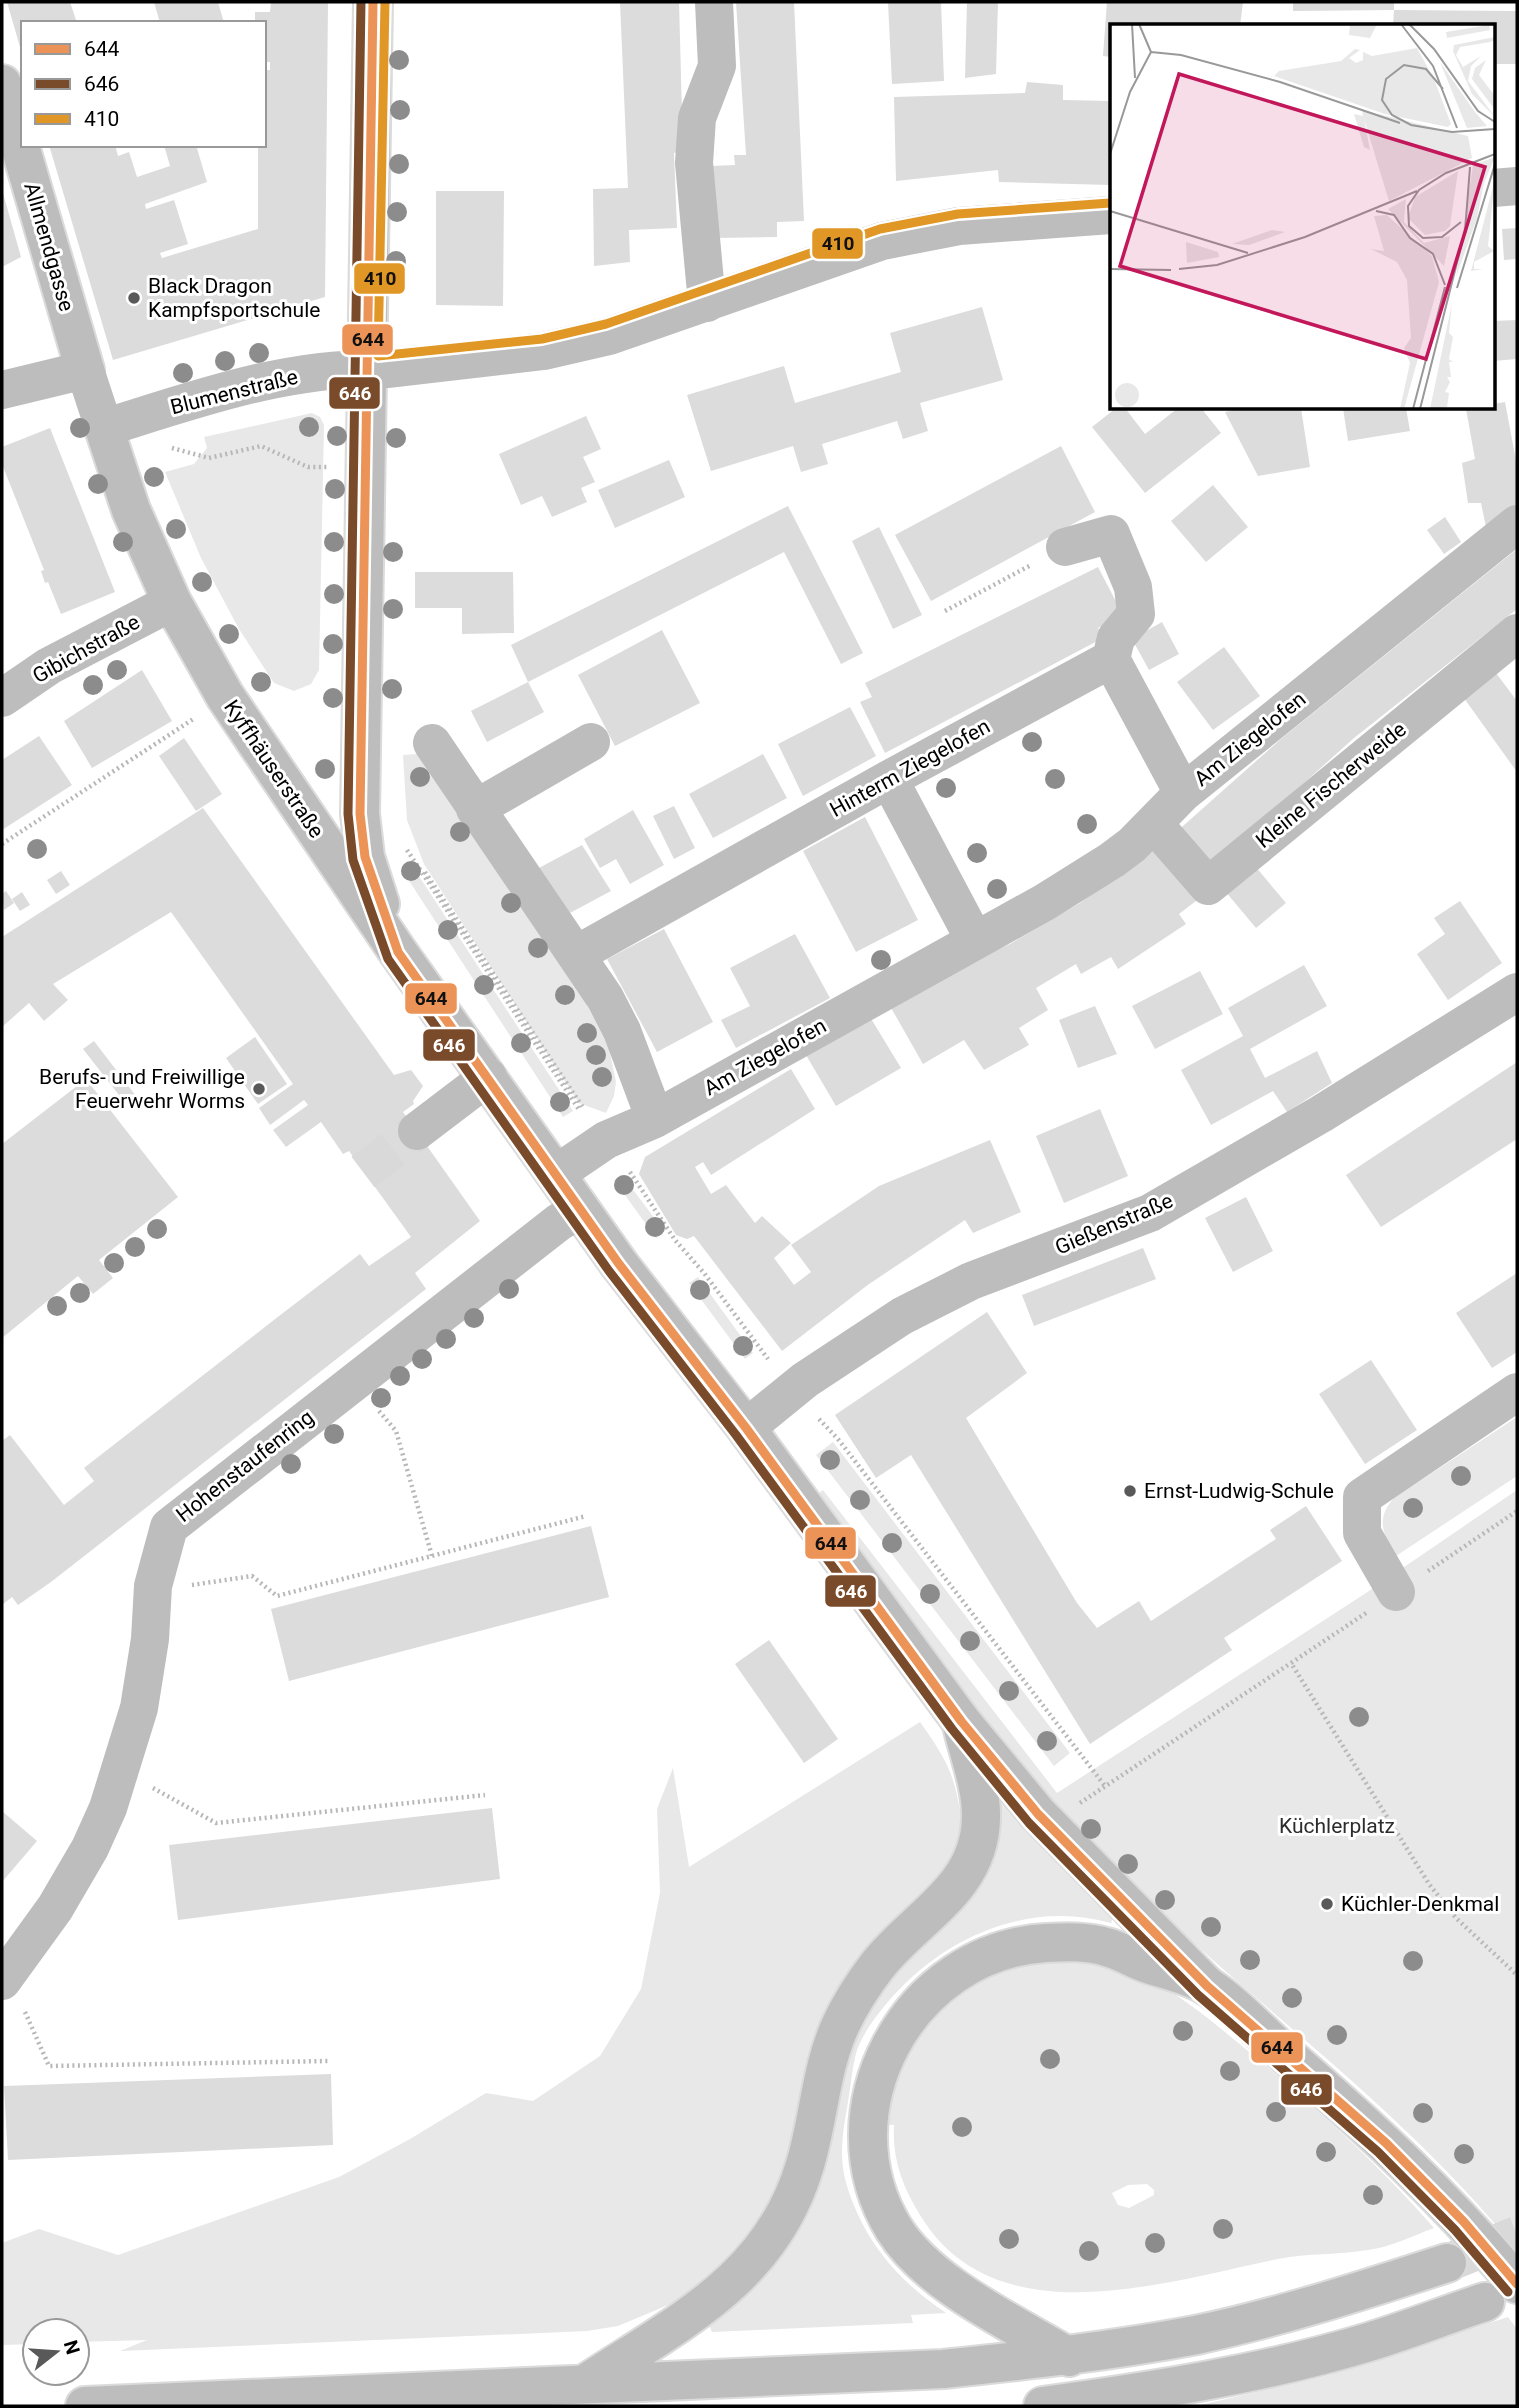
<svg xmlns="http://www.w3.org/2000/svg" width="1519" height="2408" viewBox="0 0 1519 2408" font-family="Roboto,sans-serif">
	<rect width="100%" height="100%" fill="#fff"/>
	<path fill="#e8e8e8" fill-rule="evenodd" d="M312,413L320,417L324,425L319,670L311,684L294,691L274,683L239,629L201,558L165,472L194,464L207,448L204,437Z
		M418,754L563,962L608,1043L616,1082L614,1096L606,1113L579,1103L424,864L407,820L403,755Z
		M411,864L573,1111L563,1117L402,870Z
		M622,1175L664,1231L656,1238L614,1180Z
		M698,1277L753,1353L745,1359L689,1283Z
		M1517,1417V1476L1396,1556C1383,1534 1375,1519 1394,1498Z
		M833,1442L1070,1753L1054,1766L816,1455Z
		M823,1490L1057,1793L1366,1593L1517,1490V2250C1402,2108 1259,2009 1129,1883C1011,1769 911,1628 819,1493Z
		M920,1722C943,1754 954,1772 960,1811L965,1812L952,1859L918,1904L758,2229L692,2295L618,2326L587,2331L120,2351L147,2340L77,2342V2331H35V2344L2,2345V2243L39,2229L118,2255L339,2177L410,2139L486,2093L533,2101L600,2056L641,1989L660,1893L657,1809L673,1768L689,1867Z
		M1008,1800L1115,1913L1111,1923C1029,1900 947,1936 892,1997C879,2012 864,2031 857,2050C852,2066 851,2086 848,2102C843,2131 838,2158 847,2186C864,2241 898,2281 946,2313L911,2315L913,2323L712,2332L707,2321L739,2299L852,2031L998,1805Z
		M1014,1959C1042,1960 1077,1955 1104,1962C1161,1976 1204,2015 1248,2051C1314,2105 1378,2164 1434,2228C1412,2236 1391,2247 1368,2250C1338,2255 1308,2253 1278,2259C1164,2282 995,2339 920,2215C902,2186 892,2158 894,2125H884L887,2085L946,1991ZM1147,2184L1154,2190V2195L1129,2208L1118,2205L1112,2193L1128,2185Z
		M1508,2317L1517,2329V2406H1196L1326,2376Z"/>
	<path fill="#dcdcdc" d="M7,2H70L77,23H23L22,54Z
		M154,2H218L224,23H160Z
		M271,2H328L325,297L113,360L49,145H115L118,156L129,152L137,177L170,166L164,145H196L207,182L145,204L146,209L174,200L188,244L160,253L162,258L258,229V145H264V70H270V62H264V23H255V12H270Z
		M620,2H679L683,151L674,153L677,228L629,230L630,262L594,266L593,189L628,188Z
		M736,2H794L804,221L777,222V237L713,238L711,166L735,165L734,155H746Z
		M888,2H941L944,81L892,84Z
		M967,2H998L996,74L965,78Z
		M1107,2H1243L1240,26H1111V57L1103,56Z
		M1293,2H1394V10L1293,11Z
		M1394,10L1517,11V64H1493V26H1393Z
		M1027,82L1063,85V100L1111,101V185L999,182L998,170L896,181L894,97L1025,93Z
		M436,191H504L503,306L436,305Z
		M3,193L21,257L2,267V194Z
		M1517,228V259L1504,260L1502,229Z
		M982,307L1003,380L920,403L928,431L903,439L897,421L822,444L828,464L801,472L793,446L711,471L687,395L784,366L795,403L901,372L890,333Z
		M1517,320V359L1493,361V321Z
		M1505,402L1517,466V504L1486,527L1481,503H1468L1462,463L1475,459L1466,409L1493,408V404Z
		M1116,408H1125L1145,434L1178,408H1201L1221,433L1145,493L1092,427Z
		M1245,408H1301L1310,467L1258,476L1225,412Z
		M1343,408H1406L1410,431L1348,441Z
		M586,416L601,449L583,457L595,482L581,488L587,502L552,517L542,496L521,505L499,454Z
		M50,428L115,592L61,614L48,582L45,583L41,571L44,570L2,464V447Z
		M1061,446L1095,512L931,601L895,535Z
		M669,460L685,497L615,528L598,490Z
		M1213,485L1248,527L1206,562L1171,521Z
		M788,506L863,653L841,664L784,552L528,682L511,645Z
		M1445,517L1461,542L1444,554L1427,530Z
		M879,527L922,615L893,629L852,541Z
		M1517,549V609L1354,738L1206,871L1174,834L1282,738Z
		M1098,567L1123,615L1098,628L1103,638L885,753L860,702L872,697L865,683Z
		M415,572H513L514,633L462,634V608H415Z
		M1162,622L1179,654L1149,670L1132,639Z
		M662,630L700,703L615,746L578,675Z
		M1224,647L1260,696L1213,730L1177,682Z
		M1493,669L1517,701V772L1461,694Z
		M142,670L172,721L92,768L64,721Z
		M528,682L544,712L487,742L471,711Z
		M850,707L876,756L803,796L778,744Z
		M39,736L72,785L2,830V760Z
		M184,738L222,794L196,811L159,756Z
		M763,754L787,798L713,838L689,794Z
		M674,806L695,848L674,859L653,816Z
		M203,808L394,1075L411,1070L423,1086L413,1101L414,1104L403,1112L480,1221L415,1273L426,1289L51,1582L18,1605L12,1597L2,1605V1441L10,1435L64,1505L94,1481L84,1468L279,1316L360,1254L369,1266L411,1237L349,1151L343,1154L321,1122L286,1147L273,1130L308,1105L304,1100L270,1125L259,1108L293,1084L171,912L53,984L68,1000L44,1021L29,1003L2,1027V937Z
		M633,810L664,865L630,884L616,859L600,868L584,839Z
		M865,817L918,920L856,952L803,851Z
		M582,845L611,891L568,914L537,869Z
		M1158,846L1205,894L1179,914L1186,924L1118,969L1111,957L1081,974L1076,964L1036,988L1048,1010L1019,1028L1029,1045L984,1070L964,1040L923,1064L890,1006L978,958L1010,944L1080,903Z
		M1255,866L1286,903L1256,928L1225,891Z
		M61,871L70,885L56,894L47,880Z
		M6,891L14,903L4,910L2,894Z
		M22,892L30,905L20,911L12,899Z
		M1460,901L1502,963L1448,1000L1417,954L1445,934L1434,918Z
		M664,929L713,1022L657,1052L607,959Z
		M795,934L830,998L736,1048L721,1020L750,1006L730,968Z
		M1304,965L1327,1006L1250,1049L1265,1078L1317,1051L1332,1083L1287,1112L1273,1091L1211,1125L1181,1070L1243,1036L1228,1008Z
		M1200,971L1223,1014L1155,1049L1132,1006Z
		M1095,1006L1117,1054L1078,1068L1059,1020Z
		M870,1017L901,1068L836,1106L806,1055Z
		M255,1037L287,1084L258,1104L226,1058Z
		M94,1041L136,1096L126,1104L83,1049Z
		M1517,1062V1139L1381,1227L1346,1175Z
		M791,1069L815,1109L711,1175L703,1162L695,1167L711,1194L726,1185L755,1223L762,1216L791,1243L774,1258L794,1285L811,1272L791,1245L879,1186L990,1140L1021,1212L973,1233L965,1220L869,1284L782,1351L694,1236L687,1239L676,1235L639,1174L645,1157Z
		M86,1079L178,1197L99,1260L113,1278L93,1294L78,1276L2,1338V1144Z
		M1100,1109L1128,1176L1064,1203L1036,1136Z
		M1246,1197L1273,1251L1233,1272L1205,1218Z
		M1143,1248L1156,1279L1034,1326L1022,1295Z
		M1517,1273V1352L1492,1368L1456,1313Z
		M987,1312L1027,1373L966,1418L1077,1603L1097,1628L1139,1601L1151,1621L1276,1539L1270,1530L1306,1506L1342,1561L1224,1638L1232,1650L1090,1744L911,1455L876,1478L835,1415Z
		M1371,1360L1417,1430L1365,1464L1319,1394Z
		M591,1526L609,1597L289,1681L271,1609Z
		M769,1640L838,1739L804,1763L735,1664Z
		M492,1808L500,1879L178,1920L169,1845Z
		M2,1811L37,1841L2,1882Z
		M331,2074L333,2145L8,2160L4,2086Z"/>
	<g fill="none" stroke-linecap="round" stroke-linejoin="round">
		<path stroke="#d9d9d9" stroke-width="38" stroke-dasharray="38 19" stroke-linecap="butt" d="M363,1172L417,1131"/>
		<path stroke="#d9d9d9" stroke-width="38" stroke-dasharray="38 19" stroke-linecap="butt" d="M1447,2263L1517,2235"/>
		<g stroke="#dbdbdb" stroke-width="42">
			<path id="major" d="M373,2L360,814L365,857L380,904
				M2,84L85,370
				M104,428L131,510L172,602L225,696L398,952L619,1264L746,1428L961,1721L1038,1814L1207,1986"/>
		</g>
		<g stroke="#dbdbdb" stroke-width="42">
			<path id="highway" d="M1069,2357C1013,2323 929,2285 894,2229C822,2111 908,1951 1046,1943C1065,1942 1087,1941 1106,1947C1119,1950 1132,1958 1145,1963C1165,1970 1190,1975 1207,1986C1235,2004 1260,2032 1285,2054C1368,2126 1447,2199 1517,2284
				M585,2384C677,2323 770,2280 804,2168C819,2121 820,2069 841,2024C850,2005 864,1983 877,1966C915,1917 979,1890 981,1819C982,1787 968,1752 961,1721
				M85,2406L943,2369C1028,2360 1112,2351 1196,2335C1281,2317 1364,2290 1447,2263
				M1043,2406C1152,2391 1264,2374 1369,2342C1408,2330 1446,2315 1485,2302"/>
		</g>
		<path stroke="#b8b8b8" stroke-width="4.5" stroke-dasharray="2 3.5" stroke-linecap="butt" d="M172,448L209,458L261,446L308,467H328
			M945,611L1031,565
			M2,844L195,718
			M407,850L580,1111
			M425,872L584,1109
			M630,1172L675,1240L704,1273L768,1359
			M379,1411L396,1431L432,1556
			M819,1419L838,1439L1105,1786
			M1428,1571L1517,1511
			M192,1585L252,1576L277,1596L586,1516
			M1366,1613L1291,1663L1429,1884L1456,1918L1517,1975
			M153,1788L216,1823L485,1795
			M1080,1803L1291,1663
			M25,2012L49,2066L328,2061"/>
		<path stroke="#bdbdbd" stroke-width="38" d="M1493,188L1517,186
			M707,303L694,163L697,118L717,66L714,2
			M2,390L85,370L104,428C197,399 290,365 389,369L544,351L609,336L882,241L959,226L1111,215
			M1065,547L1111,534L1133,587L1136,614L1116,638L1111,659
			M2,698L49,666L172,602
			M432,743L605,998L622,1031L655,1119
			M889,779L975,941
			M475,809L591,742
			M1154,824L1208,886L1517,633
			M577,954L889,779L1111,659L1183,793
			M417,1131L488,1077
			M556,1174L606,1140L655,1119L1045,902L1112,860L1132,845L1183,793L1517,524
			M746,1428L805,1380L902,1316L971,1281L1150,1213L1321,1114L1517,992
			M1396,1592L1362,1533V1497L1517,1392
			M2,1981L55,1908L90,1848L108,1808L139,1708L150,1639L153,1586L169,1527L559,1222L580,1210"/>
		<use href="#major" stroke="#bdbdbd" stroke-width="38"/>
		<use href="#highway" stroke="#bdbdbd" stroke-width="38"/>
		<g stroke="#fff" stroke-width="14">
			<path id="bus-1" d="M373,2L360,814L365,857L398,952L619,1264L746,1428L961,1721L1038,1814L1207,1986L1386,2143L1464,2222L1517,2284"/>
		</g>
		<g stroke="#fff" stroke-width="14">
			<path id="bus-2" d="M361,2L348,814L353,860L388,959L609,1271L736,1435L952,1729L1029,1823L1198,1995L1378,2152L1455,2230L1508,2292"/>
		</g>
		<g stroke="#fff" stroke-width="14">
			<path id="bus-3" d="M385,2L378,356L542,339L606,324L880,229L958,214L1110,203"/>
		</g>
		<use href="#bus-1" stroke="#ec9357" stroke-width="9"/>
		<use href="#bus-2" stroke="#7a4b2a" stroke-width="9"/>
		<use href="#bus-3" stroke="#e09726" stroke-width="9"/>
	</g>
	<g fill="#8c8c8c">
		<circle cx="399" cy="60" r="10"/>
		<circle cx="400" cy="110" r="10"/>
		<circle cx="399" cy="164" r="10"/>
		<circle cx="397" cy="212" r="10"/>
		<circle cx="396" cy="261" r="10"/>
		<circle cx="259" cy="353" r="10"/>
		<circle cx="225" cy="361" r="10"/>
		<circle cx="183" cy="373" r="10"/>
		<circle cx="309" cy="427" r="10"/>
		<circle cx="80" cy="428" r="10"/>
		<circle cx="337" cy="436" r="10"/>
		<circle cx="396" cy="438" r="10"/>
		<circle cx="154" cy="477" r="10"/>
		<circle cx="98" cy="484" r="10"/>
		<circle cx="335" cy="489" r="10"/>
		<circle cx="176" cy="529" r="10"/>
		<circle cx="123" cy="542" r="10"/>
		<circle cx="334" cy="542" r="10"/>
		<circle cx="393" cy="552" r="10"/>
		<circle cx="202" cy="582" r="10"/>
		<circle cx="334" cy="594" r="10"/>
		<circle cx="393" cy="609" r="10"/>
		<circle cx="229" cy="634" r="10"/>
		<circle cx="333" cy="644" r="10"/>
		<circle cx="117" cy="670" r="10"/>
		<circle cx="261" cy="682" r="10"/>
		<circle cx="93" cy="685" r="10"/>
		<circle cx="392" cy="689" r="10"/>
		<circle cx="333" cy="698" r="10"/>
		<circle cx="1032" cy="742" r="10"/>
		<circle cx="325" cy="769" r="10"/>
		<circle cx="420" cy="777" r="10"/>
		<circle cx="1055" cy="779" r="10"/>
		<circle cx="946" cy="788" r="10"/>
		<circle cx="1087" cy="824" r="10"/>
		<circle cx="460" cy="832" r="10"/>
		<circle cx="37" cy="849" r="10"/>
		<circle cx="977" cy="853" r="10"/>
		<circle cx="411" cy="871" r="10"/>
		<circle cx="997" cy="889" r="10"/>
		<circle cx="511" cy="903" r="10"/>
		<circle cx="448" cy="930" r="10"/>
		<circle cx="538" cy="948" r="10"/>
		<circle cx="881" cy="960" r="10"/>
		<circle cx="484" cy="985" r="10"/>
		<circle cx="565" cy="995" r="10"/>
		<circle cx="587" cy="1033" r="10"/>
		<circle cx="521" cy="1043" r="10"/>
		<circle cx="596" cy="1055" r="10"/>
		<circle cx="602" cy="1077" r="10"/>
		<circle cx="560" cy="1102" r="10"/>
		<circle cx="624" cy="1185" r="10"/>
		<circle cx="655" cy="1227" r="10"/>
		<circle cx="157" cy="1229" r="10"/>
		<circle cx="135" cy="1247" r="10"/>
		<circle cx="114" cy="1263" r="10"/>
		<circle cx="509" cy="1289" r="10"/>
		<circle cx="700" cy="1290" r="10"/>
		<circle cx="80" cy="1293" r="10"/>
		<circle cx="57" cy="1306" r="10"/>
		<circle cx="474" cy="1318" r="10"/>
		<circle cx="446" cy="1339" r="10"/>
		<circle cx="743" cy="1346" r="10"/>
		<circle cx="422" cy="1359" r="10"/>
		<circle cx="400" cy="1376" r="10"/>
		<circle cx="381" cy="1398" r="10"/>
		<circle cx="334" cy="1434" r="10"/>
		<circle cx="830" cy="1460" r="10"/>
		<circle cx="291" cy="1464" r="10"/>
		<circle cx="1461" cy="1476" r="10"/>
		<circle cx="860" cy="1500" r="10"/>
		<circle cx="1413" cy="1508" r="10"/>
		<circle cx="892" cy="1543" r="10"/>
		<circle cx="930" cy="1594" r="10"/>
		<circle cx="970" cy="1641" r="10"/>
		<circle cx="1009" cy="1691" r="10"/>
		<circle cx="1359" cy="1717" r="10"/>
		<circle cx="1047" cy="1741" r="10"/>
		<circle cx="1091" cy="1829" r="10"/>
		<circle cx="1128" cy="1864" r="10"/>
		<circle cx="1165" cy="1900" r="10"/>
		<circle cx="1211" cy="1927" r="10"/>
		<circle cx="1250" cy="1960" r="10"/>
		<circle cx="1413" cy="1961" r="10"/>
		<circle cx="1292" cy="1998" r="10"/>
		<circle cx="1183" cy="2031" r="10"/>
		<circle cx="1337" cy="2035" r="10"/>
		<circle cx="1050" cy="2059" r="10"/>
		<circle cx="1230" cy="2071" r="10"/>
		<circle cx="1276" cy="2112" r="10"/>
		<circle cx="1423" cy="2113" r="10"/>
		<circle cx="962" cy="2127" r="10"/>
		<circle cx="1326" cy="2152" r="10"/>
		<circle cx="1464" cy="2154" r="10"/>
		<circle cx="1373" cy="2195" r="10"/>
		<circle cx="1223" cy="2229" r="10"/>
		<circle cx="1009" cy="2239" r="10"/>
		<circle cx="1155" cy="2243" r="10"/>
		<circle cx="1089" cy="2251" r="10"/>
	</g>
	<g fill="#595959" stroke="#fff" stroke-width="2.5">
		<circle cx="134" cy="298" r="7"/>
		<circle cx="259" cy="1089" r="7"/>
		<circle cx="1130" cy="1491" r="7"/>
		<circle cx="1327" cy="1904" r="7"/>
	</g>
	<g text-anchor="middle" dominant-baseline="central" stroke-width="6" stroke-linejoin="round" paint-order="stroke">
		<g font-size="21" fill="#000" stroke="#fff">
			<text transform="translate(49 247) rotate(74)">Allmendgasse</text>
			<text transform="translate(234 392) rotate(-14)">Blumenstraße</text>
			<text transform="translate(86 649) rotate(-29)">Gibichstraße</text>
			<text transform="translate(1250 739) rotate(-39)">Am Ziegelofen</text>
			<text transform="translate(910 768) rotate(-29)">Hinterm Ziegelofen</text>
			<text transform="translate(274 769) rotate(56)">Kyffhäuserstraße</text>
			<text transform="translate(1331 785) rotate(-39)">Kleine Fischerweide</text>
			<text transform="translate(765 1057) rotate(-29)">Am Ziegelofen</text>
			<text transform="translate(1114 1224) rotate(-23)">Gießenstraße</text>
			<text transform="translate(245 1466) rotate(-38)">Hohenstaufenring</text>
		</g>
		<g font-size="21" fill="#000" stroke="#fff" text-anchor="start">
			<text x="148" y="286">Black Dragon<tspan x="148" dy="24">Kampfsportschule</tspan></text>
			<text x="245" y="1077" text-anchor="end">Berufs- und Freiwillige<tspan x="245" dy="24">Feuerwehr Worms</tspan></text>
			<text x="1144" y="1491">Ernst-Ludwig-Schule</text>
			<text x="1341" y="1904">Küchler-Denkmal</text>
		</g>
		<g font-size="21" fill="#2d2d2d" stroke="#fff">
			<text x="1337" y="1826">Küchlerplatz</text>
		</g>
	</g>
	<g transform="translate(1110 24)">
		<rect width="385" height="385" fill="#fff"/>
		<path d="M240,0H267L260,14L239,11ZM379,1L380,6L337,14L336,8ZM385,13V16L380,18L350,23L346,31L353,43L371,32L361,42L358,57L385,93L362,70L343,27L344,21ZM307,24L324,55L341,100L338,103L275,90L164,52L169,47L231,37L245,25L250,26L239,34L246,39L253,36V28L262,32ZM376,36L369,51L385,72V86L362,55L365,44ZM330,38L365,88L377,102L357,104ZM252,86L358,112L362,134L279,177L254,95L260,126L254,123L244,90L253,92ZM385,133L374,159L367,194L346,253L363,141ZM348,147L340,202L335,207L315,211L298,194L305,173ZM385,155L378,222L384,227L364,238V245H373L361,247ZM296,175L294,198L314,219L340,212L334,242L278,185ZM277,191L322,232L329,258L294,385H290L300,339L294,324L301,314L297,256L287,238L261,225L274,227L264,192ZM162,206L175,208L139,221L122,220ZM76,218L108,228L109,233L77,239ZM342,279L339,309L343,313L339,335L343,338H339L341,353H337L340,358L335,368L339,369L337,383L320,385ZM5 371a12 12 0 1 1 24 0a12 12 0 1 1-24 0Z" fill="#e8e8e8"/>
		<path fill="none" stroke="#999" stroke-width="2" d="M22,0L25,54M291,0L323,42L347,104M299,0L324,25L368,87L385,98M41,28L71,31L170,58L290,99M333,65L316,45L294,41L276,55L272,76L282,91L301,101L342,108L385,105M0,130L20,68L41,28L29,0M0,187L138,229M266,187L284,191L300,214L323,230L335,261M351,198L332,213L313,214L299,202L298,182L309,166L336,149L385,130M0,245L61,246M69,245L107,241L195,213L307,167M347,264L385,140M303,385L335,263M310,385L355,207L360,143"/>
		<path fill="#c2185b" fill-opacity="0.15" stroke="#c2185b" stroke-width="3.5" d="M69,50L375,143L316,335L10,242Z"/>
		<rect width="385" height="385" fill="none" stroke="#000" stroke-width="3.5"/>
	</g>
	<g stroke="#fff" stroke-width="2.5">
		<rect x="811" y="227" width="53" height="33" rx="7" fill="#e09726"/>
		<rect x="353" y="262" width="53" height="33" rx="7" fill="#e09726"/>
		<rect x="341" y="323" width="53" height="33" rx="7" fill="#ec9357"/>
		<rect x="328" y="376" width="53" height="34" rx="7" fill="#7a4b2a"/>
		<rect x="404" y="982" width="54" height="33" rx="7" fill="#ec9357"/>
		<rect x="422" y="1028" width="54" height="34" rx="7" fill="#7a4b2a"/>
		<rect x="804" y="1526" width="53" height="34" rx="7" fill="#ec9357"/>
		<rect x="824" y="1574" width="53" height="34" rx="7" fill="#7a4b2a"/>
		<rect x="1250" y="2031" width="54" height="33" rx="7" fill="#ec9357"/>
		<rect x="1280" y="2073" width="53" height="33" rx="7" fill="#7a4b2a"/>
	</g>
	<g font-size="19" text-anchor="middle" font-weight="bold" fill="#fff">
		<text x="355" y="400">646</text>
		<text x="449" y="1052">646</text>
		<text x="851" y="1598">646</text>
		<text x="1306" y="2096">646</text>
	</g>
	<g font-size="19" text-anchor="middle" font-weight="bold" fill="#111">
		<text x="838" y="250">410</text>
		<text x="380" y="285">410</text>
		<text x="368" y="346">644</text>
		<text x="431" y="1005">644</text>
		<text x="831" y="1550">644</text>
		<text x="1277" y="2054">644</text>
	</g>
	<rect width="1519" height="2408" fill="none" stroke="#000000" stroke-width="7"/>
	<rect x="21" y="21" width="245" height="126" fill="#ffffff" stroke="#999999" stroke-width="2"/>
	<rect x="35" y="44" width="35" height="10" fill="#ec9357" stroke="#999999" stroke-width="2"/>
	<text x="84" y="56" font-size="21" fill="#000000">644</text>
	<rect x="35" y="79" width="35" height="10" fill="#7a4b2a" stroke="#999999" stroke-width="2"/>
	<text x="84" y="91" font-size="21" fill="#000000">646</text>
	<rect x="35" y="114" width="35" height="10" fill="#e09726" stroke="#999999" stroke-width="2"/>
	<text x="84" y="126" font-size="21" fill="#000000">410</text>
	<g transform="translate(56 2352) rotate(73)"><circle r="33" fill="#ffffff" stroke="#999999" stroke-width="2"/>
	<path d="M0-5L12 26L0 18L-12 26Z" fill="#595959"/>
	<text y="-10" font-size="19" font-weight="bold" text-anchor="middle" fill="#000000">N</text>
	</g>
</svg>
